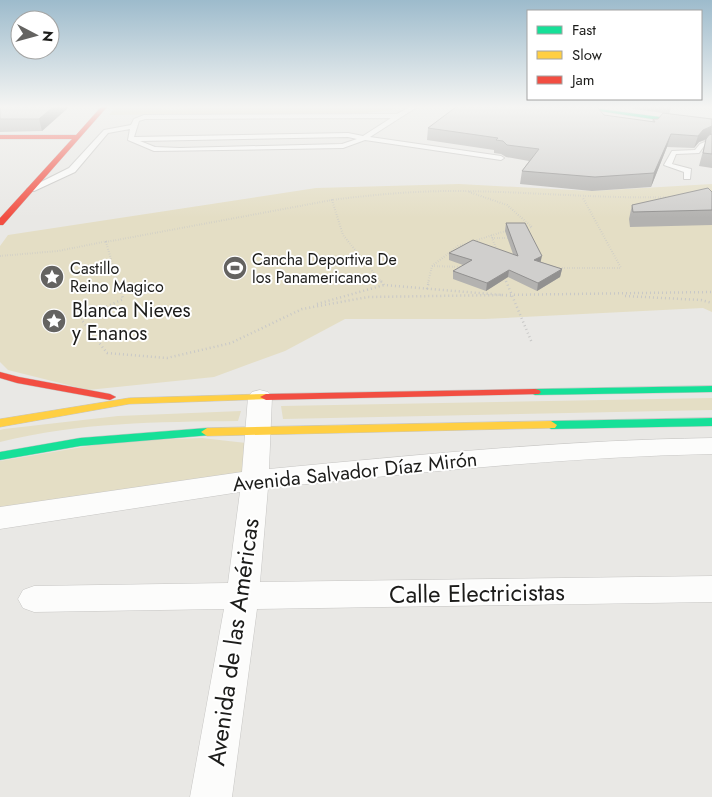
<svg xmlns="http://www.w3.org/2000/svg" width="712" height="797" viewBox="0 0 712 797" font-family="Jost,sans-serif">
	<rect width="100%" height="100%" fill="#e9e8e5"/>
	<path fill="#e4dec5" d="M116,107H148L170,110L210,107H398L392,110L365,113L109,115Z
		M459,184L592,191L712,184V312L703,308L485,319H345L285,351L214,377L88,390L8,370L0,362V246L8,235L316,188Z
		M712,398V410L283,419L281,406Z
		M241,411L238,421C157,422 80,422 0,442V430L4,429L118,416Z
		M202,438L246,443L244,474L0,510V461L118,441Z"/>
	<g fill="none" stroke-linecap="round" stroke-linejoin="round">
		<g stroke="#c7c6c4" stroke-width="2">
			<path id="lane" d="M410,107H417L370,137L501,156L504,158L501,160L365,140L343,148L154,151L128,140L130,129L108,133L75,172L34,191L27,189L69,168L104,130L131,125L134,119L144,115L397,114ZM391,118L363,136L348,133L134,137L139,121L145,119ZM348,137L357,139L342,144L180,148L155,147L140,141Z
				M712,139V143L704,146L699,153L676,154L672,164L691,169L690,179H684V172L664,165L672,151L695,150L700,144Z"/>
		</g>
		<g stroke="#c7c6c4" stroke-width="1">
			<path id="street" d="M260,390L268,392L272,397L269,469C416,455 564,440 712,438V454C564,457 416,473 268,488L260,582L712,576V602L257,609L232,797H190L224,609L34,612L23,608L18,599L23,590L34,586L228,583L240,492L0,529V507L242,472L248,397L252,392Z"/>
		</g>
		<g stroke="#c7c6c4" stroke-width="1">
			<path id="fast" d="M573,107H585L712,124V128Z
				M712,386V392L535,395L529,392L535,389Z
				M712,418V426L551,429L545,425L551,421Z
				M207,428L211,429L213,432L211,435L80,446L0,460V452L80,438Z"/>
		</g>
		<g stroke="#c7c6c4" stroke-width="1">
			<path id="slow" d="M266,394L270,395L272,397L270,399L129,404L0,427V419L129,398Z
				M551,421L557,425L555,428L207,436L201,432L207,428Z"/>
		</g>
		<g stroke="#c7c6c4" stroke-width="1">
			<path id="jam" d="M101,107H107L3,225H0V218L72,139H0V135H76Z
				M0,372L19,377L110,394L116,397L110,400L17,383L0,378Z
				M535,389L539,390L541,392L539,394L266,400L260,397L266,394Z"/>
		</g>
		<path stroke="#c8c8c7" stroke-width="2" stroke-dasharray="0.5 2" stroke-linecap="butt" d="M469,192L507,205L532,227L523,228
			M331,200C371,195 412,191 452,191C525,191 597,199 669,197
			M491,235L497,251
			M492,238H508
			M0,256L58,251L108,241
			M432,266L463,267
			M557,268H621L583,198
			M118,283L106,242L332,200L343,235L382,283
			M428,283L432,266L458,246L509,230"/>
		<path stroke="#c8c8c7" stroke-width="2.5" stroke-dasharray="1 3" stroke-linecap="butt" d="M118,281L123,299L81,319L107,353L167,358L231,343L302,309L368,297L502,295
			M381,281L384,285L502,295
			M506,281L532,343
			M427,289L429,281
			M502,295L513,296
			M502,295L712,292
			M625,296L701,300L712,303
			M317,304L384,285"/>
		<use href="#lane" fill="#fcfcfb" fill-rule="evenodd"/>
		<use href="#street" fill="#fcfcfb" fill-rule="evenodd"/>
		<use href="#fast" fill="#16e098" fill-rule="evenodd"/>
		<use href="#slow" fill="#ffcf43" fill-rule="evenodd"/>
		<use href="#jam" fill="#f24e42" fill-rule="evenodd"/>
	</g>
	<path fill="#b3b2b0" d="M0,107H69L42,131L0,132Z
		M631,107H670L671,108L669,114L712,119V168L699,166L706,140L699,142L694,148L667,147L651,187L592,191L520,184L522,171L529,161L506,157L501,154L494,153V150L427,140L428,128L604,115L652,122L653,119H658L663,113L633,109Z
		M712,192V225L630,227L629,219L632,205Z
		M506,223L541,262L562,269L560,277L537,291L508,277L486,291L453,279V271L463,265L449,260V253L513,254L505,231Z"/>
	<path fill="#929190" d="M53,107H69L42,131L39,119Z
		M712,126L711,137L699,142L694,148L698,136L703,130Z
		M671,134L667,147L651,187L654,173Z
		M542,256L540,264L534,260Z
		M562,269L560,277L537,291L538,283Z
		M509,270L508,277L486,291L487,283Z"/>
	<path fill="#d0cfcd" stroke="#929190" d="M0,107H53L39,119H0Z
		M456,107H597L604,115L655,122L653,119H658L663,113L712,119V126L703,130L698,136L671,134L654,173L595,177L522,171L539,149L507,145L503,141L496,140L498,138L428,128Z
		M712,134V154L703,153L706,139L709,135Z
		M708,188L712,192V210L633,212L632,205Z
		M506,223H525L542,256L534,260L562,269L538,283L509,270L487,283L453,271L472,260L449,253L473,240L518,256Z"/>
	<linearGradient id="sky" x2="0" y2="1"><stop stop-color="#9dbbcc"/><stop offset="0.49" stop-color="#f5f5f3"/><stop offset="1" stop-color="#f5f5f3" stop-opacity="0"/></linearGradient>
	<rect width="712" height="218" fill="url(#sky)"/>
	<defs>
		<g id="stadium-disc" transform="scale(1.25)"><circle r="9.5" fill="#646361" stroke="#fff"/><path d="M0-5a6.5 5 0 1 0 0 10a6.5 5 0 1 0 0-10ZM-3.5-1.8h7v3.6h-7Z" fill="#fff"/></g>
		<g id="sight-disc" transform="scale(1.25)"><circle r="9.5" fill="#646361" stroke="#fff"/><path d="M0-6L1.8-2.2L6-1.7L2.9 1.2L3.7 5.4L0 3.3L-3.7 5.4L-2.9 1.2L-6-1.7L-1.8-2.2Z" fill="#fff"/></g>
	</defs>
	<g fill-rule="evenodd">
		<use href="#stadium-disc" x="235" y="268"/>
		<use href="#sight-disc" x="52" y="277"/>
		<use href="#sight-disc" x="54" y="321"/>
	</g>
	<g text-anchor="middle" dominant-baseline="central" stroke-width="4" stroke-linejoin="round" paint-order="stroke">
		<g font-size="16" fill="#1c1c1a" stroke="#fff" text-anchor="start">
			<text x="252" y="259">Cancha Deportiva De<tspan x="252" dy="18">los Panamericanos</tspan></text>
			<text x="70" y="268">Castillo<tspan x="70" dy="18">Reino Magico</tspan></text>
		</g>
		<g font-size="20" fill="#1c1c1a" stroke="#fff" text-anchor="start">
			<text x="72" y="310">Blanca Nieves<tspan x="72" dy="23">y Enanos</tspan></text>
		</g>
		<g font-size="20" fill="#1c1c1a" stroke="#fff">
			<text transform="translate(355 472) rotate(-6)">Avenida Salvador Díaz Mirón</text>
		</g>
		<g font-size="24" fill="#1c1c1a" stroke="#fff">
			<text transform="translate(477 593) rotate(-1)">Calle Electricistas</text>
			<text transform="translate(233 642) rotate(-82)">Avenida de las Américas</text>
		</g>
	</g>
	<rect x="527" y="10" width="175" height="90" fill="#ffffff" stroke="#a4a4a3"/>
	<rect x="537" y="26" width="25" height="8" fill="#16e098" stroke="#a4a4a3"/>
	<text x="572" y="35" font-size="15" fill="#1c1c1a">Fast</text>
	<rect x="537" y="51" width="25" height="8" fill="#ffcf43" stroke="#a4a4a3"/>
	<text x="572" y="60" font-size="15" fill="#1c1c1a">Slow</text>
	<rect x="537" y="76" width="25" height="8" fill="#f24e42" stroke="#a4a4a3"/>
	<text x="572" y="85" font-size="15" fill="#1c1c1a">Jam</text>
	<g transform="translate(35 35) rotate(96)"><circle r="24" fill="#ffffff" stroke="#a4a4a3"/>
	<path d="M0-4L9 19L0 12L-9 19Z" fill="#646361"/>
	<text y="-8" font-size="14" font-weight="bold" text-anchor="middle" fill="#1c1c1a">N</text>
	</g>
</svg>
